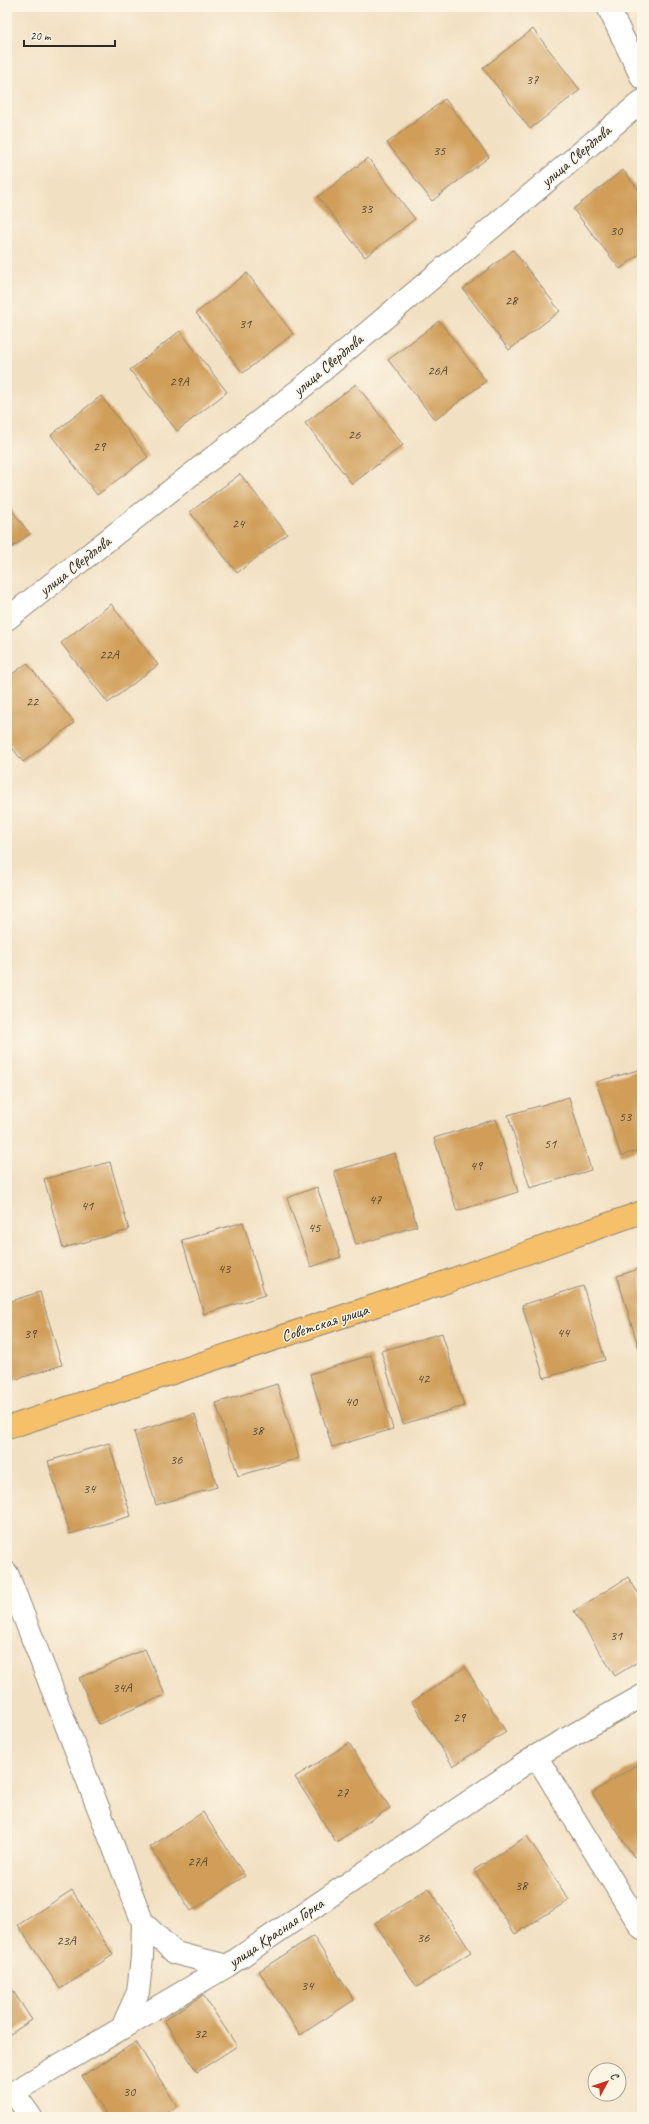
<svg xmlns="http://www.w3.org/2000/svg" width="649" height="2124" viewBox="0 0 649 2124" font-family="Caveat,sans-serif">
	<rect width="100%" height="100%" fill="#fcf5e5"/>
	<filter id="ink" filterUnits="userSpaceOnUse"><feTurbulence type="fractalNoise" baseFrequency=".025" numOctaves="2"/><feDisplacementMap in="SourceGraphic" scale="8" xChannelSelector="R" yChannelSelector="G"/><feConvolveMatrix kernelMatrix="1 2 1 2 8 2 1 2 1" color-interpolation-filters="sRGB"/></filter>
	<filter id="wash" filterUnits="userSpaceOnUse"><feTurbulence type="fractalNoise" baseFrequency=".012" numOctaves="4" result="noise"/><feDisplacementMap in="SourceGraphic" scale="16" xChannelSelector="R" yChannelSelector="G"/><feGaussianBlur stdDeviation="0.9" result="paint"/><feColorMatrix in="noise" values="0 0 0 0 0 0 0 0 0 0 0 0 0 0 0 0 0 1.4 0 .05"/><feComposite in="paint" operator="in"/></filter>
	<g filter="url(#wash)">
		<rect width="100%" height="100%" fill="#f2e0c2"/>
		<g id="blocks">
			<path fill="#d09e58" d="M533,29L580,90L530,129L483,68Z
				M445,99L489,157L432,201L387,143Z
				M368,158L415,219L365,257L318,197Z
				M623,170L642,194V252L620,269L573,209Z
				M513,250L560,311L509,350L463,289Z
				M247,273L293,334L243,373L196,313Z
				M439,321L486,381L435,420L388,360Z
				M180,331L227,392L177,431L130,370Z
				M356,384L403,445L352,484L305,423Z
				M101,396L148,457L97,495L51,435Z
				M240,474L287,534L237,573L190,512Z
				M7,504L30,534L7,551Z
				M111,604L158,665L108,703L61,643Z
				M27,663L74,723L23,762L7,741V678Z
				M642,1069V1149L621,1156L596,1082Z
				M569,1097L591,1170L530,1188L508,1115Z
				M496,1119L518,1192L457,1211L434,1138Z
				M395,1153L417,1226L356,1245L334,1171Z
				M110,1162L129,1230L63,1248L44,1179Z
				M317,1187L341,1257L311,1267L287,1198Z
				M243,1222L265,1295L204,1314L182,1240Z
				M642,1268V1348L639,1349L617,1276Z
				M583,1286L605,1360L544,1378L522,1305Z
				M40,1292L62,1365L7,1382V1302Z
				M442,1333L464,1406L403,1424L381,1351Z
				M371,1355L393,1429L332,1447L310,1374Z
				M277,1384L299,1458L238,1476L216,1403Z
				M195,1414L217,1487L156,1505L134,1432Z
				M109,1443L131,1516L70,1534L48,1461Z
				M628,1577L642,1599V1659L615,1676L574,1611Z
				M145,1649L165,1695L99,1724L79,1678Z
				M465,1667L506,1732L453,1766L412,1702Z
				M349,1743L390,1808L336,1842L295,1777Z
				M642,1761V1852L634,1857L592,1793Z
				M203,1812L245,1876L191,1911L150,1847Z
				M527,1836L569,1900L515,1934L474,1870Z
				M429,1888L471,1952L417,1987L375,1923Z
				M72,1890L113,1955L60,1989L18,1925Z
				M313,1936L354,2000L300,2035L259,1971Z
				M7,1982L32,2020L7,2036Z
				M203,1995L237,2046L197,2072L164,2020Z
				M136,2042L177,2106L160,2117H108L82,2076Z
				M10,2112L13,2117H7V2114Z"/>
		</g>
	</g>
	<g filter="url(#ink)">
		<use href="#blocks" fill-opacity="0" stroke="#8e8676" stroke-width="1"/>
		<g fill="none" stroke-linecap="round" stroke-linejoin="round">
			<g stroke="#8e8676" stroke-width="24">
				<path id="minor" d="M608,7L642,78
					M7,619L304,386L642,101
					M7,1573L143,1923L175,1953L227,1966
					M536,1756L642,1929
					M122,2028L138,1992L142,1957L143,1923
					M13,2092L31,2117
					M7,2096L227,1966L536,1756L642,1696"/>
			</g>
			<g stroke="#8e8676" stroke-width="24">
				<path id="major" d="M7,1428L440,1284L642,1212"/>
			</g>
			<use href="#minor" stroke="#fff" stroke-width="22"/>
			<use href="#major" stroke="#f6c06b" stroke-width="22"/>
		</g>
	</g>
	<g text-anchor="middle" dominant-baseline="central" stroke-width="3" stroke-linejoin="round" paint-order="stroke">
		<g font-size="14" fill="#544836">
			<text x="532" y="79">37</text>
			<text x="439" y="150">35</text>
			<text x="366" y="208">33</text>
			<text x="616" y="230">30</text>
			<text x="511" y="300">28</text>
			<text x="245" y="323">31</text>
			<text x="437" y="370">26А</text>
			<text x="179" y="381">29А</text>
			<text x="354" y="434">26</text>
			<text x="99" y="446">29</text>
			<text x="238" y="523">24</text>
			<text x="109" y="654">22А</text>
			<text x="32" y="701">22</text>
			<text x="625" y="1116">53</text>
			<text x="550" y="1143">51</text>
			<text x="476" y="1165">49</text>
			<text x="375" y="1199">47</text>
			<text x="87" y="1205">41</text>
			<text x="314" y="1227">45</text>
			<text x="224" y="1268">43</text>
			<text x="563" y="1332">44</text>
			<text x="30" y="1333">39</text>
			<text x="423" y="1378">42</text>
			<text x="351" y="1401">40</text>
			<text x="257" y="1430">38</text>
			<text x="176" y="1459">36</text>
			<text x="89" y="1488">34</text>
			<text x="616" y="1635">31</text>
			<text x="122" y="1687">34А</text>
			<text x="459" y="1717">29</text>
			<text x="342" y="1792">27</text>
			<text x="197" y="1861">27А</text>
			<text x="521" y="1885">38</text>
			<text x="423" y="1937">36</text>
			<text x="66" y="1940">23А</text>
			<text x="307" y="1985">34</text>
			<text x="200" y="2033">32</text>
			<text x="129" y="2091">30</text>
		</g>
		<g font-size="16" fill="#2b2b2b" stroke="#fcf5e5">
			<text transform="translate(576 156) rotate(-40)">улица Свердлова</text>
			<text transform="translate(328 365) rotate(-40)">улица Свердлова</text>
			<text transform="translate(75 566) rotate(-38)">улица Свердлова</text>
			<text transform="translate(325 1323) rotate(-18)">Советская улица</text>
			<text transform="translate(276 1933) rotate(-34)">улица Красная Горка</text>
		</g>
	</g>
	<rect width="649" height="2124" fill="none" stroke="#fcf5e5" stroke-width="24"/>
	<g transform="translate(607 2082) rotate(50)"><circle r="19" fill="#fcf5e5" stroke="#a8a49b"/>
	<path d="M0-3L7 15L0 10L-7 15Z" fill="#c8321e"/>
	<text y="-6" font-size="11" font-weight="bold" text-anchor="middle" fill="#2b2b2b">С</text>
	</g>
	<path d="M24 40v6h91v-6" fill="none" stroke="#2b2b2b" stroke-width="2"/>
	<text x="30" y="40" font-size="12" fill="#2b2b2b" stroke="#fcf5e5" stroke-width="3" paint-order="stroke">20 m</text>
</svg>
